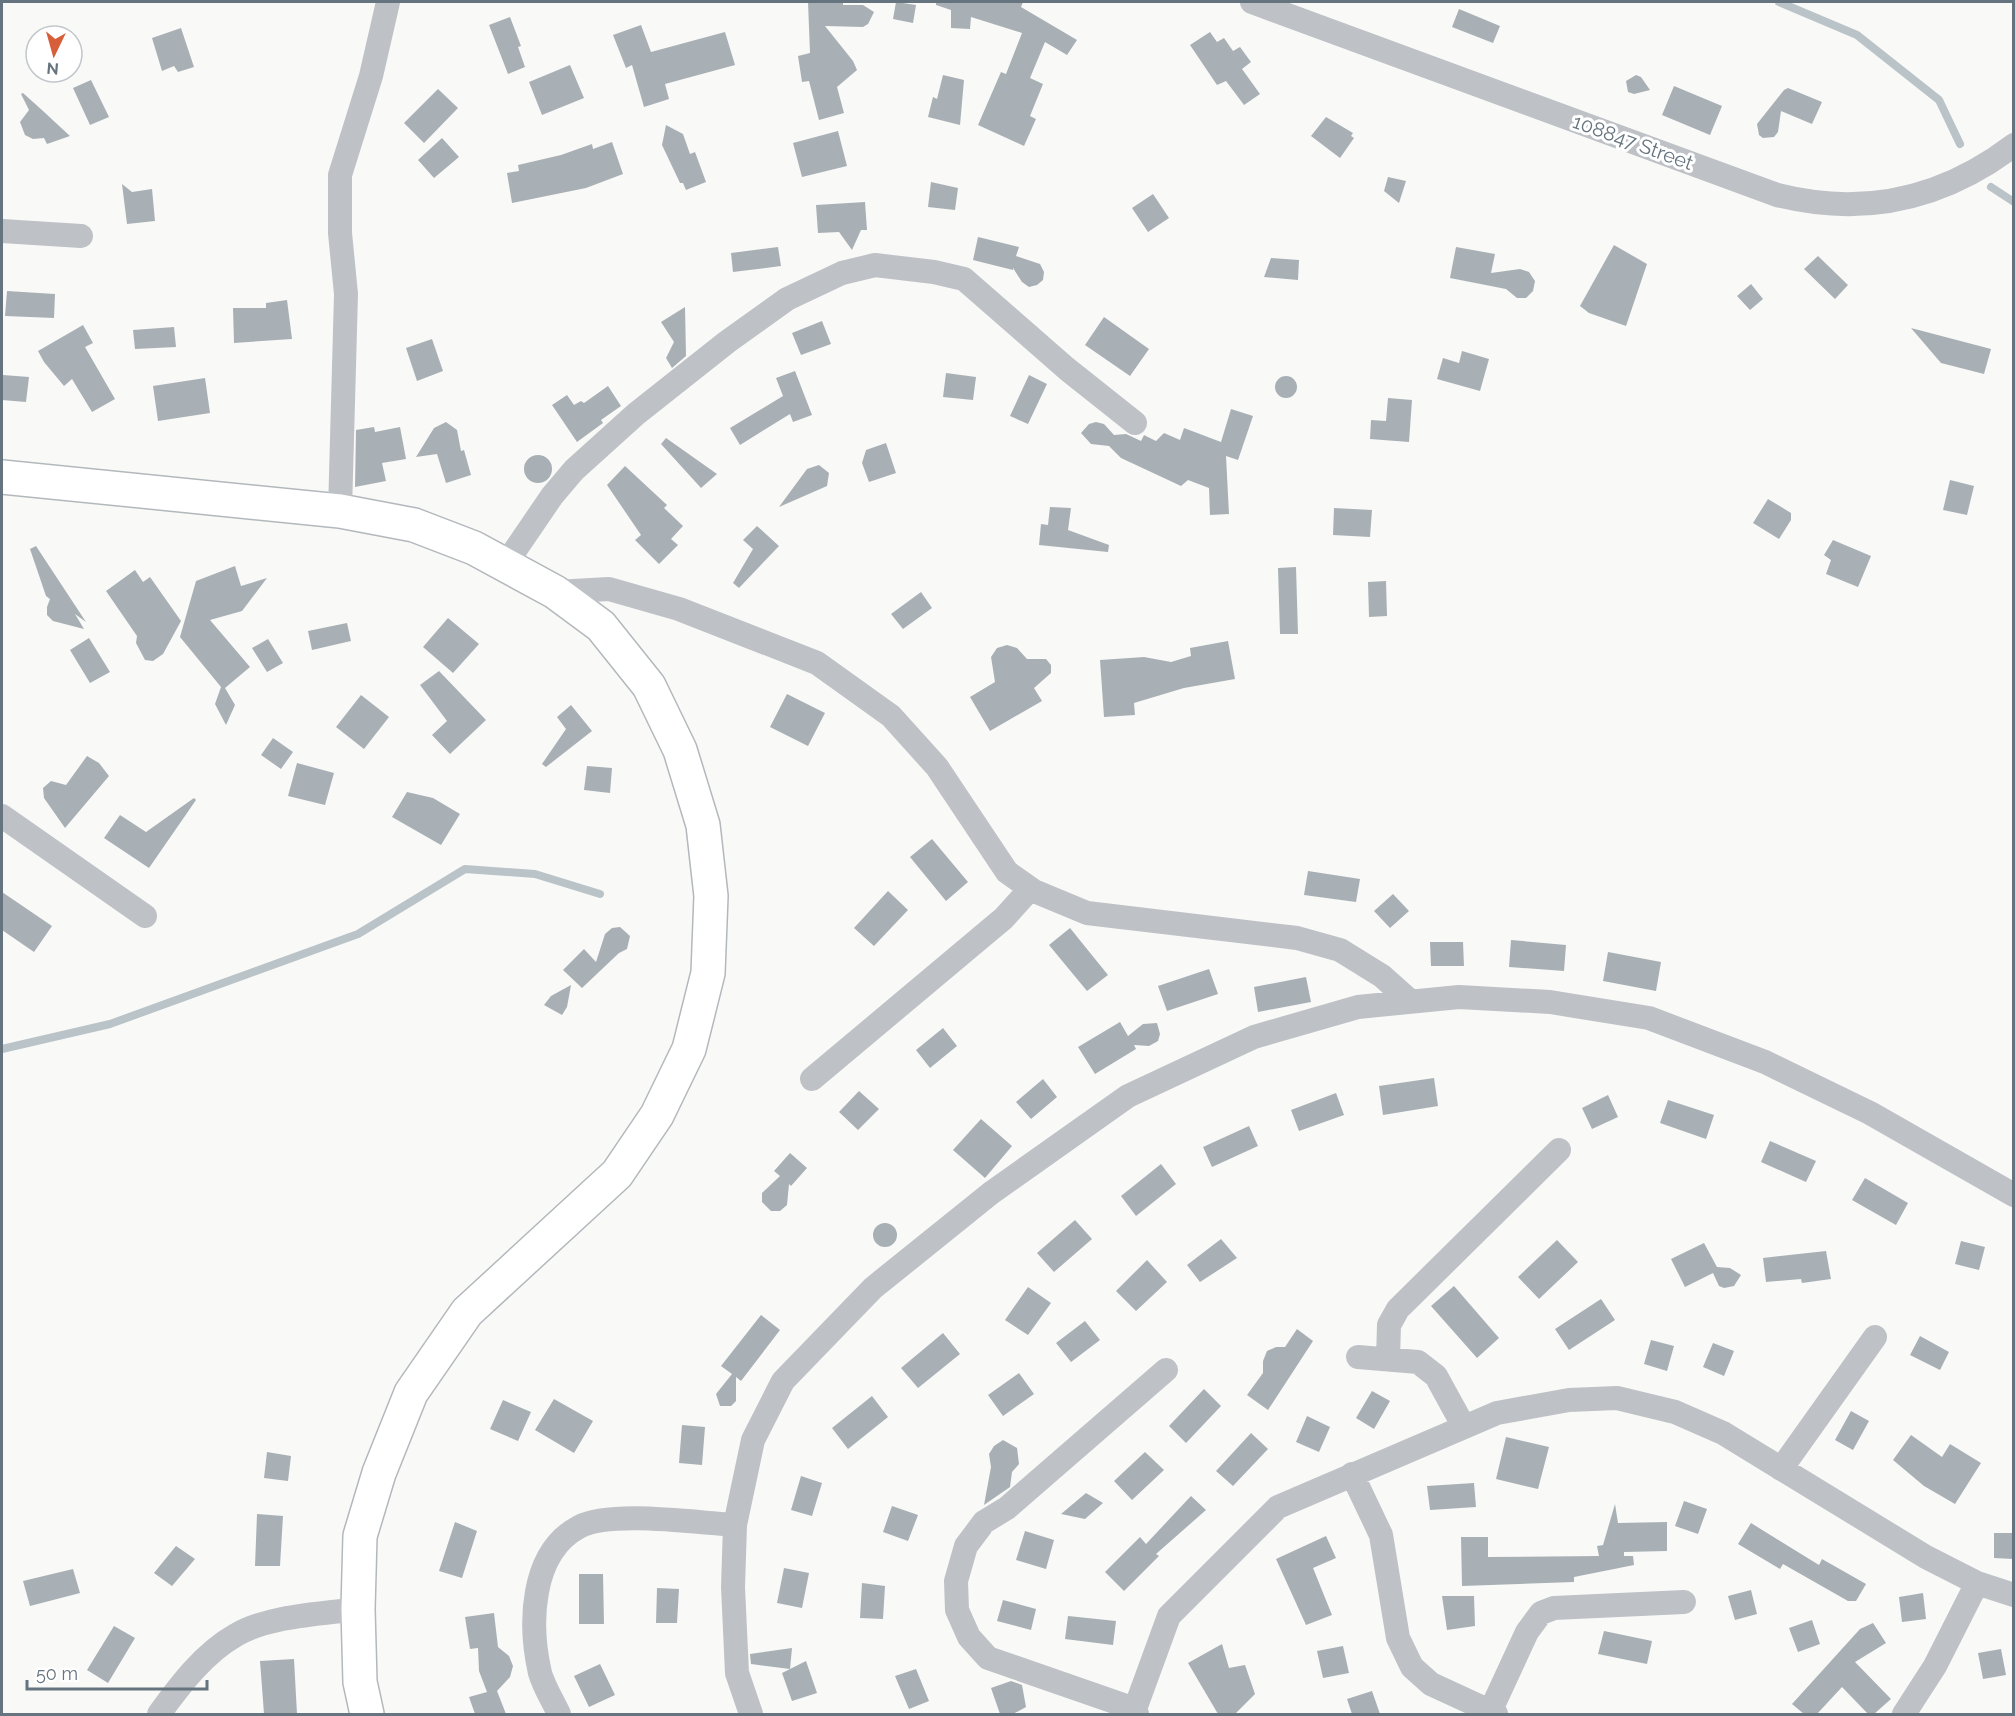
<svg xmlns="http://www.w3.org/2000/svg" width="2015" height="1716" viewBox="0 0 2015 1716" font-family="Raleway,sans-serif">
	<rect width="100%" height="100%" fill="#f9f9f7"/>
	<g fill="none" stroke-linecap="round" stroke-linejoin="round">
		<path stroke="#bac4c8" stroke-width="8" d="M1779,2L1857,35L1939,100L1960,144
			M1991,187L2014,202
			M2,1049L110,1024L358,934L465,869L535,874L600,894"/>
	</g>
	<path fill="#a8b0b5" d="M808,2H843V5H863L874,12L868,24L863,27L825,26L853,61L857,70L837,87L844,113L819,120L809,81L802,82L798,56L810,53Z
		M896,2L916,5L913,23L893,19Z
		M936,2H1023L1021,7L1077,40L1067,55L1045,42L1030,78L1043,84L1030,116L1036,119L1024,146L978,125L1001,72L1006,74L1022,33L971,17L970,29L951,28V10L936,5Z
		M1459,9L1500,26L1493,43L1452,27Z
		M510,17L521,46L518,47L525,67L508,74L489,25Z
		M641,25L651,52L725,32L735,65L665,84L669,99L644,107L632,65L626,68L613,35Z
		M181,28L194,67L178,72L174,66L162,71L152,38Z
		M1210,32L1217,42L1224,38L1233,51L1240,47L1251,62L1242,69L1260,94L1244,105L1226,81L1217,85L1190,45Z
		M570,65L584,98L542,115L529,82Z
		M943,75L964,80L960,125L928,117L933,97L937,99Z
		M1636,75L1641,77L1650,90L1634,94L1628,92L1626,81Z
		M91,80L109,117L90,125L73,88Z
		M1674,86L1722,106L1710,135L1662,115Z
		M1788,88L1822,102L1812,124L1781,111L1778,132L1774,137L1763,138L1759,135L1757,124L1784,90Z
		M438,89L458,108L424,143L404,123Z
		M23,93L43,111L70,136L47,144L44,138L33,139L25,135L20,122L29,110L21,94Z
		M1326,117L1353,133L1351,136L1354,138L1340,158L1311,136Z
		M666,125L683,134L690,154L695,152L706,182L686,190L683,183H680L662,145Z
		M838,131L847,166L802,177L793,143Z
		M442,138L459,157L434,178L418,160Z
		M612,142L623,174L586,188L512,203L507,173L519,171L518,165L561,155L592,144L593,149Z
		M1388,177L1406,181L1399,203L1384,191Z
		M931,182L958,188L955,210L928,207Z
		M122,184L132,192L152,189L155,221L127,224Z
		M1153,194L1169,218L1148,232L1132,208Z
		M865,202L867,230H861L852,250L839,232L818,233L816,205Z
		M978,237L1019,247L1016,256L1040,264L1044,272L1043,280L1037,285L1029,287L1022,282L1013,268V270L973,260Z
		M1614,245L1647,264L1626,326L1589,313L1580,306Z
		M778,247L781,266L733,272L731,253Z
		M1456,247L1495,254L1491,273L1520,269L1529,272L1535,281L1533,291L1526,298H1517L1506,289L1450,278Z
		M1818,256L1848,285L1835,299L1804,269Z
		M1271,258L1299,260L1298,280L1264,277Z
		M1751,284L1763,299L1750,310L1737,296Z
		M7,291L55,294L54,318L5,316Z
		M287,300L292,339L234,343L233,308H266V303Z
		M685,307L686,356L672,368L666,358L674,342L661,322Z
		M1104,317L1149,349L1130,376L1085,345Z
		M822,321L831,344L801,355L792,333Z
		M83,325L93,343L85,347L115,399L92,412L72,379L64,386L44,362L38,351Z
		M174,327L176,347L135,349L133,330Z
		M1911,328L1991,349L1984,374L1941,363Z
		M432,339L443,371L417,381L406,348Z
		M1462,351L1489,359L1480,391L1437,379L1443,358L1459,363Z
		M795,371L812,415L793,422L790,414L740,445L730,428L783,396L776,378Z
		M946,373L976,377L973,400L943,397Z
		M3,375L29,377L26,402L2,400Z
		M1029,375L1047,384L1028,424L1010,416Z
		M1275 387a11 11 0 1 1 22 0a11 11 0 1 1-22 0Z
		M205,378L210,413L158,421L153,386Z
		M608,386L621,406L601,420L603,423L577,442L552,405L567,395L574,405L581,401L584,403Z
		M1388,398L1412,400L1409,442L1370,439L1371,420L1386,421Z
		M1231,409L1253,416L1238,460L1226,456L1229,514L1210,515L1209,488L1188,480L1181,486L1121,458L1109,446L1091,444L1081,433L1089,424L1096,422L1104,424L1114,435L1126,434L1141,441L1144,435L1156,441L1164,433L1180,440L1184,428L1221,442Z
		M446,422L457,430L461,451L464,450L471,475L446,483L437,454L416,457L434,428Z
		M374,427L375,432L400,427L406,459L382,463L386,481L355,487L356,430Z
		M666,438L717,474L701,488L661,444Z
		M886,443L896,473L869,482L862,463L866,450Z
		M524 469a14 14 0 1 1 28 0a14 14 0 1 1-28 0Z
		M819,465L829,473L827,486L779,507L807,469Z
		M625,466L667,505L664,508L683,526L671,539L678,545L659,564L635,540L641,535L607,485Z
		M1950,480L1974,486L1967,515L1943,510Z
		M1768,499L1791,513V520L1779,539L1753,523Z
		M1050,507L1071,508L1068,530L1109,545L1108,552L1039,545L1041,524L1048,525Z
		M1334,508L1372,510L1370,537L1333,535Z
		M757,526L779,546L739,588L733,583L753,549L743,540Z
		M1833,540L1871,556L1858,587L1826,574L1831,560L1824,555Z
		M36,546L86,622L75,614L84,629L53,621L47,615V607L50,599L46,596L30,549Z
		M235,566L241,586L267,578L242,611L210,620L250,667L225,688L235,705L226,725L215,704L221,687L180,637L196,581Z
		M1296,567L1298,634H1280L1278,568Z
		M135,570L143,582L150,577L181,621L163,654L153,661L145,660L136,643L137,636L106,591Z
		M1386,581L1387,616L1369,617L1368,582Z
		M921,592L932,608L903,629L891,614Z
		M448,618L479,644L453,673L423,647Z
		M347,623L351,641L312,650L308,631Z
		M89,638L110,672L90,683L70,650Z
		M268,639L283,663L267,672L252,648Z
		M1228,641L1235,679L1184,688L1134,703L1135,715L1104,717L1100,660L1144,657L1171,662L1191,656L1190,648Z
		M1007,645L1017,648L1027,659H1046L1051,665V673L1034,688L1042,701L990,731L970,697L995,682L991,657L997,648Z
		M439,671L486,720L450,754L432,735L447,721L420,685Z
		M787,694L825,713L808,746L770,727Z
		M361,695L389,717L364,749L336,727Z
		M571,705L592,731L546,767L542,764L566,729L557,717Z
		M273,738L293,752L281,769L261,755Z
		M87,756L99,763L109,776L65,828L44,798L43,788L51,781L66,785Z
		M297,763L334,773L325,805L288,796Z
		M587,766L612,768L610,793L584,790Z
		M407,792L433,798L460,814L441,845L392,817Z
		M194,798L196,800L149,868L104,838L120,815L146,832Z
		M932,839L968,882L946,901L910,857Z
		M1308,871L1360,879L1356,902L1304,895Z
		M888,891L908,910L874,946L854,928Z
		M2,892L52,926L34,952L2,930Z
		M1393,894L1409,911L1390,928L1374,911Z
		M620,927L630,936L627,949L619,953L582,988L563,970L584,949L596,962L605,934L612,928Z
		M1070,928L1108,975L1087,991L1049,945Z
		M1511,940L1566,945L1564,971L1509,967Z
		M1430,942H1463L1464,966H1431Z
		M1608,952L1661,962L1656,991L1603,981Z
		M1209,969L1218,994L1167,1011L1158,986Z
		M1306,977L1311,1002L1258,1012L1254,987Z
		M571,985L567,1007L562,1015L544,1005L551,996Z
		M1120,1022L1128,1036L1143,1024L1157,1023L1160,1034L1158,1041L1149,1046L1134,1045L1136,1049L1095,1074L1078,1047Z
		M943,1028L957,1046L930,1068L916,1050Z
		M1434,1078L1438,1106L1383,1115L1379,1086Z
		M1043,1079L1057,1097L1031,1119L1016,1102Z
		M859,1091L879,1109L858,1130L839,1112Z
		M1336,1093L1344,1115L1299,1131L1291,1110Z
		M1608,1095L1618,1117L1592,1129L1582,1108Z
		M1668,1100L1714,1115L1706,1139L1660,1123Z
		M981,1119L1012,1146L985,1178L953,1150Z
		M1249,1126L1258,1146L1212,1167L1203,1147Z
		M1770,1141L1816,1161L1806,1182L1761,1162Z
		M790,1153L807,1168L791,1186L789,1184L787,1205L780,1211H771L762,1202V1193L780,1176L774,1171Z
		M1161,1164L1176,1184L1136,1216L1121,1196Z
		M1865,1178L1908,1203L1896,1225L1852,1200Z
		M1075,1220L1092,1239L1054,1272L1037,1253Z
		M873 1235a12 12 0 1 1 24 0a12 12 0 1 1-24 0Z
		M1221,1239L1237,1258L1200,1282L1187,1265Z
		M1557,1240L1578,1262L1539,1299L1518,1277Z
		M1961,1241L1985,1247L1979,1270L1955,1264Z
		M1704,1243L1717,1267L1730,1268L1741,1275L1734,1286L1724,1288L1719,1286L1713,1273L1685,1287L1671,1259Z
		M1826,1251L1831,1279L1802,1283L1801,1279L1766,1282L1763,1258Z
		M1147,1260L1167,1282L1136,1311L1116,1291Z
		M1454,1286L1499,1338L1477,1358L1431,1306Z
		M1028,1287L1051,1303L1028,1335L1005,1320Z
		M1601,1299L1615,1320L1569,1350L1555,1329Z
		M761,1315L780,1330L741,1381L736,1377V1401L731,1406H720L716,1394L732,1374L721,1366Z
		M1085,1321L1100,1340L1071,1362L1056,1343Z
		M1297,1329L1313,1341L1268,1410L1247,1395L1263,1373V1361L1267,1351L1276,1347H1285Z
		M943,1333L960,1354L918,1388L901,1368Z
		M1920,1336L1949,1352L1940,1370L1910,1355Z
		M1651,1340L1674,1346L1667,1371L1644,1364Z
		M1713,1343L1734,1351L1724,1376L1703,1367Z
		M1019,1373L1034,1394L1003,1416L988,1395Z
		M1204,1389L1221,1406L1186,1443L1169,1426Z
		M1372,1391L1390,1401L1374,1429L1356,1418Z
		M872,1396L888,1417L848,1449L832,1428Z
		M554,1399L593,1421L574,1453L535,1430Z
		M503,1400L531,1412L518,1441L490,1429Z
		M1851,1411L1869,1421L1853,1450L1835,1440Z
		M1307,1416L1330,1427L1319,1452L1296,1442Z
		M682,1425L705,1427L702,1465L679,1463Z
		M1251,1433L1268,1449L1233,1486L1216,1471Z
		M1911,1435L1942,1457L1950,1444L1981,1463L1955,1504L1924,1486L1893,1460Z
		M1506,1437L1549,1447L1538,1489L1496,1479Z
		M1003,1440L1017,1448L1019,1464L1012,1472L1010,1487L984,1505L991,1467L989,1454L994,1446Z
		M267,1452L291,1456L288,1481L264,1478Z
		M1145,1452L1164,1470L1132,1500L1114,1481Z
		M801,1476L822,1483L812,1516L791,1510Z
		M1474,1483L1476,1507L1430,1510L1427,1486Z
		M1086,1493L1103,1503L1085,1519L1061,1514Z
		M1191,1496L1206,1510L1156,1554L1159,1556L1124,1591L1105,1572L1140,1537L1146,1544Z
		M1684,1501L1707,1509L1698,1534L1675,1526Z
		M1615,1504L1618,1523L1667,1522V1551L1624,1552V1556H1633L1634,1565L1574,1577V1582L1462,1586L1461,1537H1488V1557L1599,1556L1597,1546L1603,1545Z
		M892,1506L918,1515L908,1541L883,1532Z
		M257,1514L283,1516L280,1566H255Z
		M455,1522L477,1531L462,1578L439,1571Z
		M1751,1523L1819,1565L1822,1559L1866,1584L1856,1601H1848L1783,1564L1780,1569L1738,1544Z
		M1025,1531L1054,1540L1046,1569L1016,1560Z
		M1994,1533H2013V1559L1994,1558Z
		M1326,1536L1336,1558L1313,1568L1332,1615L1306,1625L1276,1559Z
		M176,1546L195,1559L172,1586L154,1573Z
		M784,1568L809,1573L802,1608L777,1603Z
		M73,1569L80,1593L30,1606L23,1581Z
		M579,1574H603L604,1624H579Z
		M862,1583L885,1586L883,1619L860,1618Z
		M657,1588L679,1589L677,1623H656Z
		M1751,1590L1757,1614L1735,1620L1728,1596Z
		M1923,1593L1926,1619L1902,1622L1899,1597Z
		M1442,1596H1474L1475,1626L1447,1630Z
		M1003,1600L1036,1609L1031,1630L997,1621Z
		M494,1613L498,1647L509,1656L513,1666L510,1677L497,1691L506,1714H475L469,1697L487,1692L479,1671L478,1648L470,1649L465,1617Z
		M1068,1616L1116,1621L1113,1645L1065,1639Z
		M1812,1620L1820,1644L1798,1652L1789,1628Z
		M1873,1623L1886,1643L1855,1662L1891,1699L1874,1714H1868L1842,1687L1817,1714H1804L1792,1704L1860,1629Z
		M114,1626L135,1638L108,1683L87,1670Z
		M1604,1631L1652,1641L1647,1664L1598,1654Z
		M1222,1644L1229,1668L1245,1665L1255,1694L1235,1714H1218L1188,1663Z
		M1343,1646L1349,1673L1323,1678L1317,1651Z
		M792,1648L790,1669L751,1664L750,1654Z
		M2001,1649L2006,1675L1983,1679L1978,1653Z
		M294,1659L297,1714H264L260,1661Z
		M806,1661L817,1693L792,1701L782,1673Z
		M600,1664L615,1695L589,1707L574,1676Z
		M916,1669L929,1701L909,1709L895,1676Z
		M1011,1681L1022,1685L1026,1707L1013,1714H1000L991,1688Z
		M1372,1691L1380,1714H1352L1347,1699Z"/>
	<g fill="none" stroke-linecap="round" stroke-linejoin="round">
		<g stroke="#b3b8bd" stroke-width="36">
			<path id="secondary" d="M2,477L340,511L414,525L474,548L555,592L601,626L649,686L680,750L703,825L711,896L708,973L689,1049L657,1115L617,1174L467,1312L411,1393L379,1473L360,1536L358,1609L360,1682L367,1714"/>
		</g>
		<path stroke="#bec2c6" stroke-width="24" d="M1252,2L1777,195C1864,217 1943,199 2014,145
			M2,231L81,236
			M340,511L346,294L340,233V175L371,76L388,2
			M505,565L552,496L574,470L636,414L727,342L787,299L842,273L875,265L934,272L964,279L1067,369L1135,423
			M555,592L609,589L679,609L817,663L891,716L937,767L1007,872L1034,891L1087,913L1297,938L1340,950L1382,976L1410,1001
			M2,816L145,916
			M812,1079L1004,918L1030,889
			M1358,1357L1418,1362L1436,1376L1464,1427
			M1388,1359L1389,1325L1398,1309L1559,1150
			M1781,1469L1875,1337
			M1352,1474L1381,1535L1398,1638L1412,1667L1431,1684L1496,1714
			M1135,1709L988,1658L969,1637L957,1610L956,1581L966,1546L984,1522L1007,1508L1166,1370
			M1490,1712L1527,1632L1541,1613L1554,1608L1684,1602
			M159,1714C180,1685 204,1653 236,1635C268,1616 321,1614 358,1609
			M559,1714C553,1701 544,1687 540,1673C529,1625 530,1553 579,1527C611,1510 697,1523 735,1525
			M751,1714L737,1673L733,1587L735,1525L753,1440L783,1381L873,1288L991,1193L1128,1096L1254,1037L1358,1007L1459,997L1550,1002L1649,1018L1765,1062L1870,1113L2014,1195
			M1137,1714L1135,1709L1169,1616L1278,1507L1497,1413L1569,1400L1617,1398L1675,1412L1723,1433L1926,1557L1977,1583L2014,1595
			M1904,1714L1935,1666L1977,1583"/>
		<use href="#secondary" stroke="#fff" stroke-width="33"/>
	</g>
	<g text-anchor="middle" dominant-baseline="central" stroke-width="6" stroke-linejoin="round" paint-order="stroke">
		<g font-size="20" fill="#66747f" stroke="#fff">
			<text transform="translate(1633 142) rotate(20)">108847 Street</text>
		</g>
	</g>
	<rect width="2015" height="1716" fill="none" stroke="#66747f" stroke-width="6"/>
	<g transform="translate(54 54) rotate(185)"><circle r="28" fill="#ffffff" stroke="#c2c7cc" stroke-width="1.5"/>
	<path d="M0-4.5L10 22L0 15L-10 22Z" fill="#d65f3a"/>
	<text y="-9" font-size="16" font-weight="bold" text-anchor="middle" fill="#66747f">N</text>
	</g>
	<path d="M27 1680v9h180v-9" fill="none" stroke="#66747f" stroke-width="3"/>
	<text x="36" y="1680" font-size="18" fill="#66747f" stroke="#ffffff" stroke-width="4.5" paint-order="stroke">50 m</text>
</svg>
